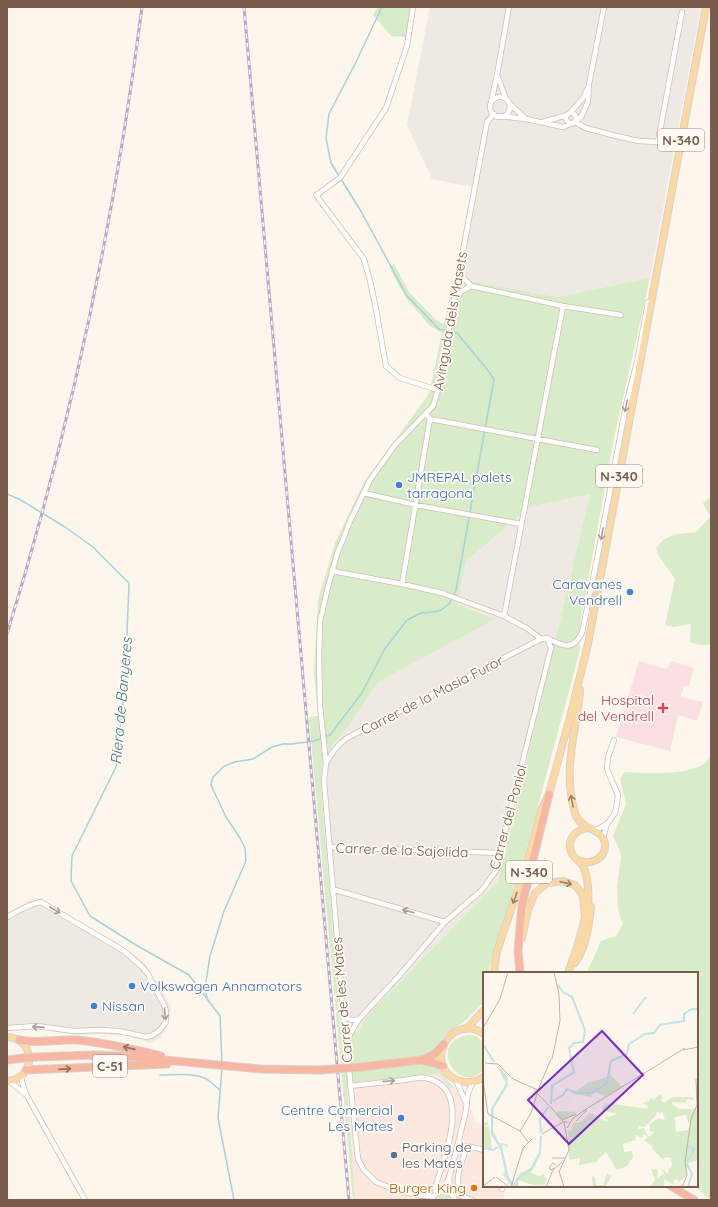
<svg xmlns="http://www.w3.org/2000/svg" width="718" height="1207" viewBox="0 0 718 1207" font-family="Quicksand,sans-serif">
	<rect width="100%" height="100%" fill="#fdf6ec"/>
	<path fill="#fde8e0" d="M440,1074L448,1086L465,1092L476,1123L484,1124V1186H506L503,1200H355L347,1083Z"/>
	<path fill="#efe9e4" d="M430,7H701L650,278L557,297L454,278L472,187L432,179L407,125Z
		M590,494L498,881L365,1018L358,1031L341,1034L321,785L323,761L322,748L331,749L347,728L378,682L494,619L457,604L466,561L530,507Z
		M40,898L77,921L115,941L145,963L171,1007L168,1024L161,1037L150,1043L129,1036L100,1034L76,1035L41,1029L7,1031V913L20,907L31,899Z"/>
	<path fill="#fbdfe3" d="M639,661L666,669L672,661L694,668L689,686H684L680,697L703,702L697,721L678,715L670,751L616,737Z"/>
	<path fill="#d8ecc9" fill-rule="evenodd" d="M378,7H412L407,37L391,36L373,15Z
		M394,264L409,292L436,320L444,324L454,278L557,297L650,278L614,438L580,624V650L519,876L496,942L488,973H484L483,1003L466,1020L445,1035L439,1043L435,1059L439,1068L446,1079L456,1089L448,1086L440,1074L347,1083L355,1200H353L309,717L318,716L314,673L318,600L335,543L364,482L429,394L442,333L430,326L405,297L389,267ZM590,494L498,881L365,1018L358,1031L341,1034L321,785L323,761L322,748L330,749L347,728L378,682L495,619L457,604L466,561L530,507Z
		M711,497V643C704,647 697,644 690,642L691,624L674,627L665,625L675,579L660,558L656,548L664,539L677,534L696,532L710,517L703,503Z
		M711,757V1200L694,1186H697V973H585L588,970L601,941L616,936L623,924L618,910L617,886L621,858L620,851L613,836L626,804L620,779L624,772C644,773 683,776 702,765C705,763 708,760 711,757Z
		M469,1035L476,1036L484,1043V1069C459,1098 425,1041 469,1035Z
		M443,1194L448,1195L451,1200H437L439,1196Z"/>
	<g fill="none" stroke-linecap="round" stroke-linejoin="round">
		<path stroke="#a5d3da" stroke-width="1.5" d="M382,7L356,62L329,114L326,138L331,163L362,213L407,296L439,329L457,333L486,368L494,379L456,590L454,595
			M7,494L19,499L65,527L93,547L129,583L125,684L116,767L72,856L71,881L90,916L136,945L189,975L220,1016L222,1064
			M207,998L205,988L210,956L224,911L246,861L245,848L240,838L226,817L211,785L213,777L223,767L234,762L253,759L272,747L283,744H292L314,741L330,735L362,693L384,650L407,620L421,613L434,612L441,610L449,604L452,599
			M222,1068L218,1118L234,1200
			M160,1075C175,1075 195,1072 208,1080C212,1083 216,1087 220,1090"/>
		<g stroke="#d1beb0" stroke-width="6">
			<path id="minor" d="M413,7L407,46L386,108L340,178L316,195L364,259L370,281L375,304L386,366L400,378L438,390
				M497,75L506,99
				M490 107a10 10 0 1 1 20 0a10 10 0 1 1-20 0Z
				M491,103L497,75L509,7
				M509,103L526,119
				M566 118a5 5 0 1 1 10 0a5 5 0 1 1-10 0Z
				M570,113L583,98L588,88
				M500,116L526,119L563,127L574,123
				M576,121L581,117L588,102L589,84L604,7
				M543,122L567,115
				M575,122L586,128L616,136L639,141L658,142L682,12
				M459,273L471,286L563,306L621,315
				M454,299L462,291L471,286
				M430,419L597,450
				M364,493L416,505L521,524
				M332,570L337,572L402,584L442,593L504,616L528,629L541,639
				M402,584L430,419L426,414
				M504,616L563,306
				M547,638C564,646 572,652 582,633L598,554L626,405L637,362L648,302
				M326,763C332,753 337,745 347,738L541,639L547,638
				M596,830L607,824
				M603,838L607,824L615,813L617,803L618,795L607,769L608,757L614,740
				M329,847L500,853
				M332,889L445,922
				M7,917C18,911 29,904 41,902L124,951L142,967L148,974L165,1007L166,1013V1022L160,1030L153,1035L146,1037L119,1031L98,1030L74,1031L37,1026L7,1028
				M344,1014C348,1021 353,1021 359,1019
				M347,1042L351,1032L359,1019L399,976L445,922L482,890L495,872L551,648L547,638
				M22,1075V1082L26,1094L85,1200
				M456,1080L466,1103
				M9,1081L25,1094
				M350,1086C368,1084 387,1082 405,1080C411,1079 420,1076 426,1078C474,1088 444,1158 435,1188L436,1193
				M449,1178L450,1192
				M502,1189L503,1186
				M443,1190L449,1178L458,1144L466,1110L468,1093L473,1082
				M434,1196H422L396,1190L376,1182L364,1170L358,1159L343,1010L324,781L326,763L320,706L319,657L320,622L327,591L337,554L351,519L370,480L395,445L433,406L438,390L457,283L487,122L494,114
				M432,1200C437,1188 451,1188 455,1200
				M472,1200L461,1196C453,1180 462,1162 467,1146L484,1150"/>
		</g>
		<g stroke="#dad1cd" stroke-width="8">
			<path id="major" d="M580,861C592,865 606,858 605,844C603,831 591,831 583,824C578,821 575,815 574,809C565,777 572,746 577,714C578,706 580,698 580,690
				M588,912C589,899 589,884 585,871C583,863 576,860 572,854C565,840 576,829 589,828
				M522,938L528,910L535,893L547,883L563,881L575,885L583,895L585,918L577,947L568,973
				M575,963C586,948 589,926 591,907
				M494,973L496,955L501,939L527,863L541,810L549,794L569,721L588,644L706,7
				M466,1029L484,1010
				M484,1034C448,1010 422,1070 460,1081C469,1084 477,1081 484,1077
				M7,1037C36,1038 37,1079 7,1081"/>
		</g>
		<g stroke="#dad1cd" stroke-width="9">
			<path id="highway" d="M520,973L518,951L522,905L549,794
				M19,1040C38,1044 57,1039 77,1040C106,1043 133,1049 161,1056
				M36,1057L94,1055L121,1056L261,1069L321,1070
				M7,1060L24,1058
				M422,1060L435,1054L444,1044
				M361,1067L421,1060L430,1062L443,1066
				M26,1070L167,1064
				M671,1186L694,1200"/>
		</g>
		<use href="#minor" stroke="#fff" stroke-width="4.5"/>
		<use href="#major" stroke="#fbd9a5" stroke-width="6"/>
		<use href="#highway" stroke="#f7b7a3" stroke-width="7"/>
		<g stroke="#b9a8c9" stroke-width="3">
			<path id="rail" d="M244,7L349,1200
				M7,634C70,430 115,219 142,7"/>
		</g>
		<use href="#rail" stroke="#fffaf3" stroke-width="1.5" stroke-dasharray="4.5" stroke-linecap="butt"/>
		<g stroke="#dad1cd" stroke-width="9" stroke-linecap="butt">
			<path id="highway-bridge" d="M24,1058L36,1057
				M321,1070L361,1067"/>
		</g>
		<use href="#highway-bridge" stroke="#f7b7a3" stroke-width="7"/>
	</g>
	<defs><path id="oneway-shaft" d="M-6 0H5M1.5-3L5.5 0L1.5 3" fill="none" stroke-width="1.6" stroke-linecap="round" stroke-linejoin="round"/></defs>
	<g stroke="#af9d94">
		<use href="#oneway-shaft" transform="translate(626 406) rotate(102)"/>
		<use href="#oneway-shaft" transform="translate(602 534) rotate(101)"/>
		<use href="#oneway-shaft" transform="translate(55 910) rotate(30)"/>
		<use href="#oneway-shaft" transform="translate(408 911) rotate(-164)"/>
		<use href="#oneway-shaft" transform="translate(165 1014) rotate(85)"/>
		<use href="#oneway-shaft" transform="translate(38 1027) rotate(-176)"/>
		<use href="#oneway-shaft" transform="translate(389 1081) rotate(-6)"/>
	</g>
	<g stroke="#a18267">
		<use href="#oneway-shaft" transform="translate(572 801) rotate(-101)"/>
		<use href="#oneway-shaft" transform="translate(566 883) rotate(13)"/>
		<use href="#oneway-shaft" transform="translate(515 898) rotate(109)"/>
	</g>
	<g stroke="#936e5e">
		<use href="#oneway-shaft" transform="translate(129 1048) rotate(-167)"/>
		<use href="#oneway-shaft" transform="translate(65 1069) rotate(-4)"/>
	</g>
	<g fill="#3f7fe0" stroke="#fffaf3" stroke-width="1.5">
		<circle cx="399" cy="485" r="4"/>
		<circle cx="630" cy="592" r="4"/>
		<circle cx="132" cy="986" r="4"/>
		<circle cx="94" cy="1006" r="4"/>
		<circle cx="401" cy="1118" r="4"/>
	</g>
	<path fill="#e0444e" stroke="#fffaf3" stroke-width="1.5" d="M661 702h4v4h4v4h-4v4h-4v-4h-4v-4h4z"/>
	<circle fill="#5c6f8a" stroke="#fffaf3" stroke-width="1.5" cx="394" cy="1155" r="4"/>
	<circle fill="#e8710a" stroke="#fffaf3" stroke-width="1.5" cx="474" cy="1188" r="4"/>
	<g text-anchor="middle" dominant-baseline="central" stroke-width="3.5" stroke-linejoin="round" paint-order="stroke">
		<g fill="#fffaf3" stroke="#a28b7f" stroke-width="1">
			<rect x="658" y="129" width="46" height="22" rx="3"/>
			<rect x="596" y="465" width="46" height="22" rx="3"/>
			<rect x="506" y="861" width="46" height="22" rx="3"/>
			<rect x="93" y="1055" width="34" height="22" rx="3"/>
		</g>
		<g font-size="13" font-weight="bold" fill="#7a5c4d">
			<text x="681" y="140">N-340</text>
			<text x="619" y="476">N-340</text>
			<text x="529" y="872">N-340</text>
			<text x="110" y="1066">C-51</text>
		</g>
		<g font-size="14" fill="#7a5c4d" stroke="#fffaf3">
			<text transform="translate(450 321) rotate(-80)">Avinguda dels Masets</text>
			<text transform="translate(432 695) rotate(-27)">Carrer de la Masia Furor</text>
			<text transform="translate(508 817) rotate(-75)">Carrer del Poniol</text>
			<text transform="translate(402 850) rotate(2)">Carrer de la Sajolida</text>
			<text transform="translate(342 1000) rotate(-95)">Carrer de les Mates</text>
		</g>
		<g font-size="14" fill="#366cbe" stroke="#fffaf3" text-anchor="start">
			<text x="407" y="477">JMREPAL palets<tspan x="407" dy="16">tarragona</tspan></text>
			<text x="622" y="584" text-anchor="end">Caravanes<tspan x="622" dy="16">Vendrell</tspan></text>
			<text x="140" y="986">Volkswagen Annamotors</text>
			<text x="102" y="1006">Nissan</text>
			<text x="393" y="1110" text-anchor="end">Centre Comercial<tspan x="393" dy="16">Les Mates</tspan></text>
		</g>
		<g font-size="14" fill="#be3a42" stroke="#fffaf3" text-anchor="end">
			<text x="654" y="700">Hospital<tspan x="654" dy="16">del Vendrell</tspan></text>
		</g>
		<g font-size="14" fill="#4e5e75" stroke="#fffaf3" text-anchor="start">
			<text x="402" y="1147">Parking de<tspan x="402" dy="16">les Mates</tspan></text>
		</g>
		<g font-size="14" fill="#c56008" stroke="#fffaf3" text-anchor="end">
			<text x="466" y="1188">Burger King</text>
		</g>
		<g font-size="15" font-style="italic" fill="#437c86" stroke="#fffaf3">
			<text transform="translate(121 701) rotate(-85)">Riera de Banyeres</text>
		</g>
	</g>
	<g transform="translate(483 972)">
		<rect width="215" height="215" fill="#fdf6ec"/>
		<path d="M13,93L20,100L24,112L11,133L10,158L16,171L25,172V176L20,173L19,177L24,202L30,213L37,201L47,196L57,179L58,163V180L47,200L56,204L60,202L64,207L62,213H50L35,208L34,215H29L20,203L22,199L18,179L9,159V135L23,111ZM125,98V105L128,103L139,115L78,149L72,142L57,161L58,158L93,119L105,111L124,105ZM111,120L122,124L94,140L75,139L91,122L109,125L108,122ZM177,122L180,125L177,128L181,131L190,125H210L211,128L204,127L203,131L189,130V132L196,137H211L215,134V169H209L215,170V188L205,191L203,204L196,210L194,207L190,209L191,213L181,207V215H167L172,208L168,197L175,198L174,207L181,201L177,196L186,202L185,198L189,194L188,186L182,185L180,188L169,176L170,172L168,174L161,168L172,160L167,159V152L176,146L180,148L182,146L179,139L178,141L173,140L174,142L162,155L156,154L155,157L161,156L165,165L161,162L159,166L153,163L152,168L140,172L141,180L149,179L150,185L144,194L134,198L123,180L113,190L96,193L97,186L86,188L85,159L89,158L90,151L98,150L107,141L122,149L125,148L122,147L124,142L125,145L135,142L120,139L119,136L123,131L165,137V134L159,131L166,129L167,126L171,127ZM203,143L207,154L205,158L193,160L192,145ZM1,150H5V153L1,155H6L9,177L0,175ZM124,202L129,203L122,215H110L109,205L112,204L113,213H120Z" fill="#d8ecc9" fill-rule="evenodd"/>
		<path fill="none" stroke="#bfe3e8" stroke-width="2" d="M75,13L80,20L89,25L102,58L100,70L91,71L86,76L87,81M150,42L163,25M0,72L11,90M16,96L23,106L24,113L9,137V162L18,176L25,206L31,215M70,129L80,123L84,117L93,121H109L124,111L128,89L144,82L146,72L162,62L171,61L177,53L201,49V42L209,37H215M68,132L69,114L91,100L87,82M58,161L57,147L65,135M0,176L10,178L15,175M204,190L211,177L205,174M204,192L209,202L205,215M33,215L35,206L49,197L57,181L58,164"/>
		<path fill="none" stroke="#c5b3a7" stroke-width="1" d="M0,56L17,27L25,0M200,78L215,75M69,87L77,49L76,22L71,0M2,91L15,92L30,107L55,118M0,109L5,142L37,159L45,170M51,118L79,147M55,118L68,87M100,139L202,76M93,149L104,138M86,150H81L79,148L93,142M84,156L90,146L102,138M37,159L48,141L54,122M59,162L80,150M69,186H82M71,196L68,198L66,195L70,191L73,193M76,199L81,215M76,200L86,178L81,150M13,205L26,215M0,214L12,205M28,215L40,176L49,167M63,215L70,198L79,190M199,215L204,203L202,190L208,147L214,133L213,107"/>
		<path fill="#7b2cbf" fill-opacity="0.15" stroke="#7b2cbf" stroke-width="2" d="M119,59L160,103L86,172L45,128Z"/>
		<rect width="215" height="215" fill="none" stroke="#7a5c4d" stroke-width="2"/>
	</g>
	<rect width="718" height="1207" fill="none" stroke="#7a5c4d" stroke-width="16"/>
</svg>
